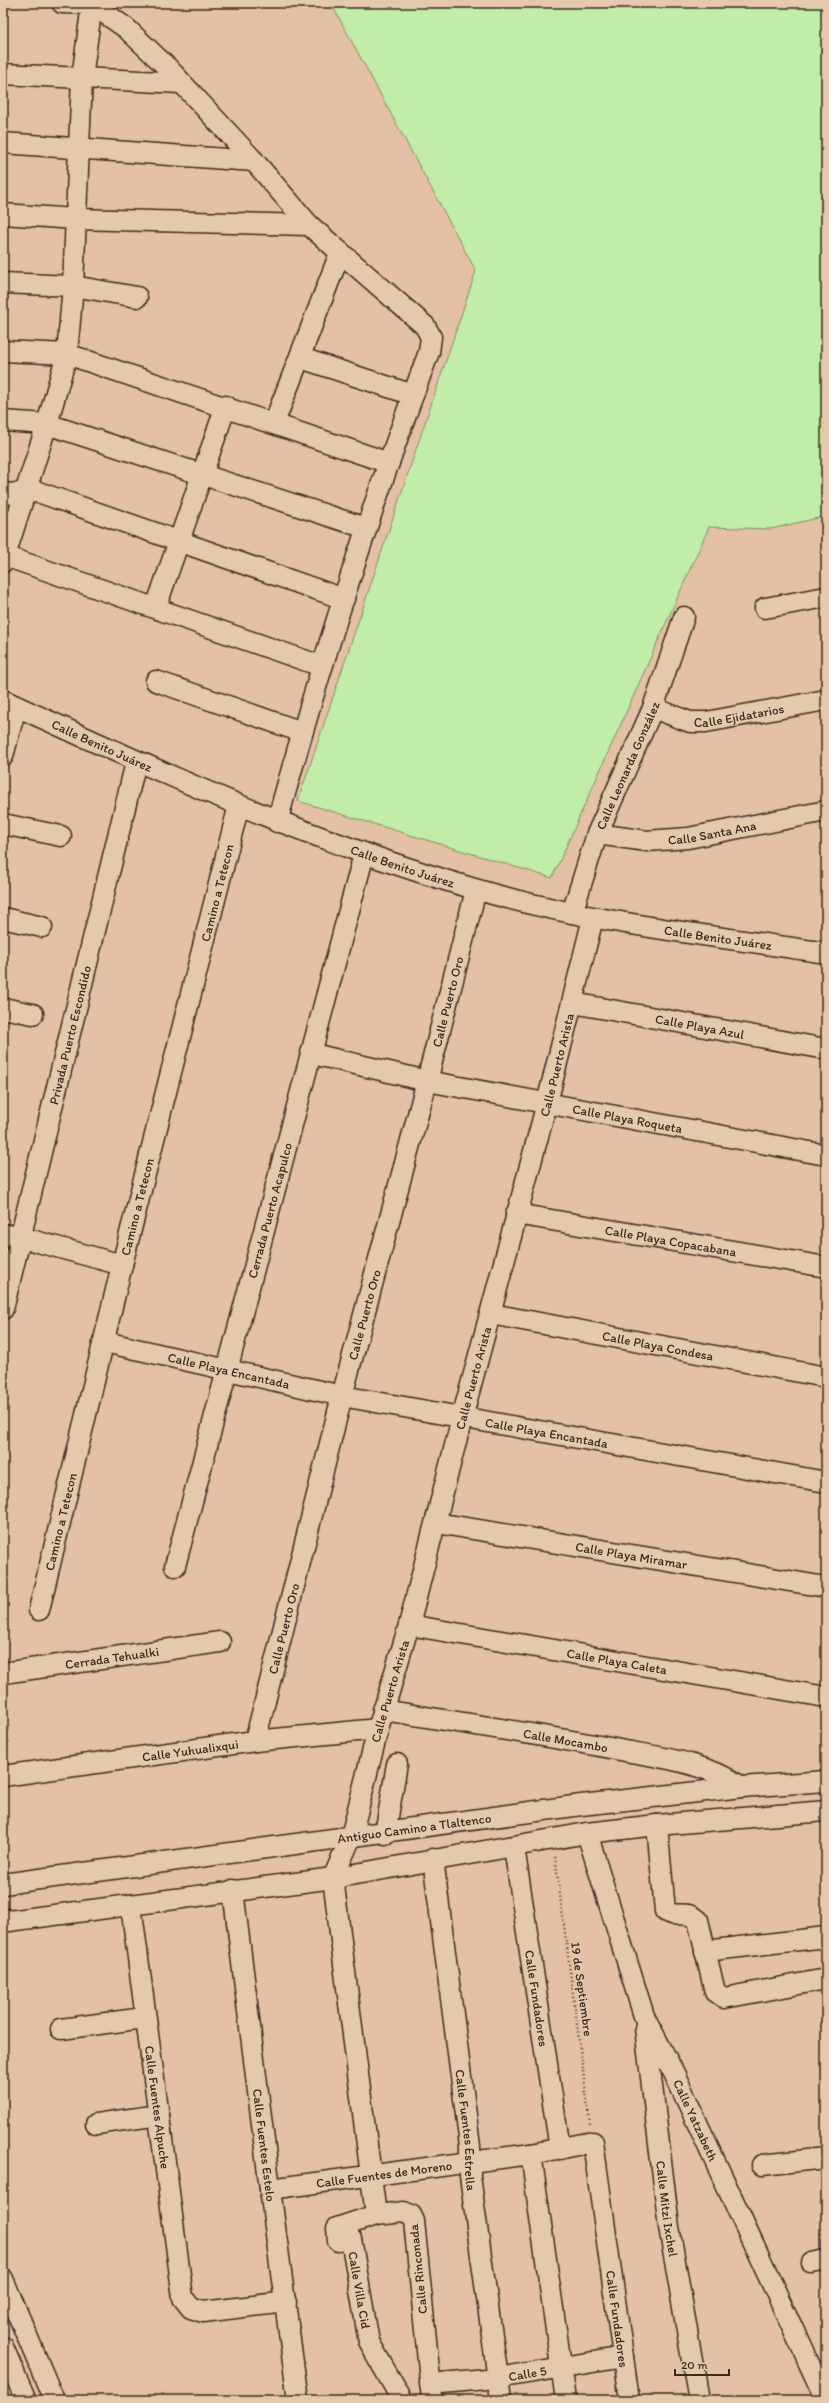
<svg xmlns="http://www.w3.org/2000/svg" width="829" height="2403" viewBox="0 0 829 2403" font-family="Itim,sans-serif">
	<rect width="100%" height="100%" fill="#e4c1a6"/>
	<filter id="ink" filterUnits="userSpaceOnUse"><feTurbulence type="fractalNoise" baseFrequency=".025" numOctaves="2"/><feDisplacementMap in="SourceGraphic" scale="8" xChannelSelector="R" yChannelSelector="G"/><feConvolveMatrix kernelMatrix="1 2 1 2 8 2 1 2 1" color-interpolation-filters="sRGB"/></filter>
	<g filter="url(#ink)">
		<path fill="#c2eda9" stroke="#7e8c64" d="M331,3H826V516L771,529L709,527L552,878L298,801L476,271Z"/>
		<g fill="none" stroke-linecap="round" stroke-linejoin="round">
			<g stroke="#3b2a1e" stroke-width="23">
				<g id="minor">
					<path d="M90,3L126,28L169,69L254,161L309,225L425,326L431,337L429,352C371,506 321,663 277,822"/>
					<path d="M3,74L180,83"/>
					<path d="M3,143L254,161"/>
					<path d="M3,214L75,219L309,225"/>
					<path d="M3,283L73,286L137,297"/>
					<path d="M3,351L67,354L389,463"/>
					<path d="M301,358L413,395"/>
					<path d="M3,421L47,424L366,528"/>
					<path d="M274,423L340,253"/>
					<path d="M3,494L38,492L344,599"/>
					<path d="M5,556L321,666"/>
					<path d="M3,562L47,424L67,354L73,286L82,78L92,4L62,3"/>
					<path d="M156,607L226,406"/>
					<path d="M765,608L826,597"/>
					<path d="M156,681L302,732"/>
					<path id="s1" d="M3,700C157,771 312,842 475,889C589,923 709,935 826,953"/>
					<path id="s2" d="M653,708L690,722H706L826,700"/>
					<path d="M3,756L16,707"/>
					<path d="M3,824L61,836"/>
					<path id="s3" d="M597,834L647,841L688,838L826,811"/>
					<path id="s4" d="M572,913L597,834L653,708L684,617"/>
					<path d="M3,918L42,927"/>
					<path id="s5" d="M573,1003L826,1049"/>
					<path d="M3,1008L33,1014"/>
					<path id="s6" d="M313,1054L427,1081L826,1155"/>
					<path id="s7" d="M516,1214L826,1267"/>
					<path d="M3,1234L20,1237L122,1265"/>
					<path id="s8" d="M3,1309L136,762"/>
					<path id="s9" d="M491,1314L826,1377"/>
					<path id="s10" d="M105,1342L342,1396L826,1482"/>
					<path id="s11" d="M436,1523L826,1587"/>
					<path id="s12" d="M175,1566L364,854"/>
					<path id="s13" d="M39,1610L122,1265L239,805"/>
					<path id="s14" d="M409,1625L826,1697"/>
					<path id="s15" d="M3,1673L220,1642"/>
					<path id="s16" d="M383,1710C461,1723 538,1734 615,1749C661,1758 702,1761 742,1787"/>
					<path id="s17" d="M255,1741L342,1396L427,1081L476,890"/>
					<path id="s18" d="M3,1776L255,1741L378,1729"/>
					<path d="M657,1825L665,1911C675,1919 686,1909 698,1920L715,1992L724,1998L826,1979"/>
					<path id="s19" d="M587,1833L644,2016L674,2073L826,2400"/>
					<path d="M385,1834L397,1764"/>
					<path id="s20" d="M514,1847L560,2149"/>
					<path id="s21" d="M433,1859L470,2146V2176L501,2400"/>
					<path id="s22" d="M3,1884L581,1805L742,1787L826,1781"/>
					<path id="s23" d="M233,1890L270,2189L298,2400"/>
					<path id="s24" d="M131,1905L183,2298L191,2308L203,2312L286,2302"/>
					<path d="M3,1918L9,1921L333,1878L587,1833L657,1825L826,1811"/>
					<path d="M705,1951L826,1937"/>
					<path id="s25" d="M645,2028L669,2227L699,2400"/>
					<path d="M61,2029L144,2018"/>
					<path d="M96,2124L159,2115"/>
					<path d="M531,2154L566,2400"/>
					<path d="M762,2165L826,2158"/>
					<path id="s26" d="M270,2189L531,2154L593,2142L629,2400"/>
					<path id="s27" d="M376,2215L337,2228L338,2241L351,2239L369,2342L402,2400"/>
					<path d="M812,2263L826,2260"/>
					<path d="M3,2279L54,2400"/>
					<path d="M3,2347L26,2400"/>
					<path id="s28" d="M430,2384L498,2378L623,2357"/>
					<path id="s29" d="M432,2400L414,2221L411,2215L404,2212L376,2215L333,1878L351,1837L378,1729L409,1625L462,1418L547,1103L593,918"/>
				</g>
			</g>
			<path stroke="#3b2a1e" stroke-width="2.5" stroke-dasharray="1 3" stroke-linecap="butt" d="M555,1857L590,2124"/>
			<use href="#minor" stroke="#e5c9ac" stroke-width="20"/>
		</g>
	</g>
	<g text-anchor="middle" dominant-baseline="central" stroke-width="3" stroke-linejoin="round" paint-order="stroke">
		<g font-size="13" fill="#3b2a1e" stroke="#e5c9ac">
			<text stroke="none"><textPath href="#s2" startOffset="89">Calle Ejidatarios</textPath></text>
			<text stroke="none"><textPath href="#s1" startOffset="109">Calle Benito Juárez</textPath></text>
			<text stroke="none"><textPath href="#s4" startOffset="158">Calle Leonarda González</textPath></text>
			<text stroke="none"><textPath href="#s3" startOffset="116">Calle Santa Ana</textPath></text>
			<text stroke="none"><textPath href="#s1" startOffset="433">Calle Benito Juárez</textPath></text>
			<text stroke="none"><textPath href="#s13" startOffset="739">Camino a Tetecon</textPath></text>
			<text stroke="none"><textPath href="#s1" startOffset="757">Calle Benito Juárez</textPath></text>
			<text stroke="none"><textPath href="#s17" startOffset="764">Calle Puerto Oro</textPath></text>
			<text stroke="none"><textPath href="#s5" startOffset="129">Calle Playa Azul</textPath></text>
			<text stroke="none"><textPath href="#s8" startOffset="282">Privada Puerto Escondido</textPath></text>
			<text stroke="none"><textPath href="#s29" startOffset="1406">Calle Puerto Arista</textPath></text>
			<text stroke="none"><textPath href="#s6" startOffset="321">Calle Playa Roqueta</textPath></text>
			<text stroke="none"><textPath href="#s13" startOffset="415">Camino a Tetecon</textPath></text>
			<text stroke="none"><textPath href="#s12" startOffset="368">Cerrada Puerto Acapulco</textPath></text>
			<text stroke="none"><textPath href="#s7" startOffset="157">Calle Playa Copacabana</textPath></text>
			<text stroke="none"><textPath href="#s17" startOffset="440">Calle Puerto Oro</textPath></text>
			<text stroke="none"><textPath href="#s9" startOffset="170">Calle Playa Condesa</textPath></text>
			<text stroke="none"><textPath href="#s10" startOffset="127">Calle Playa Encantada</textPath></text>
			<text stroke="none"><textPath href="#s29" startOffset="1082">Calle Puerto Arista</textPath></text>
			<text stroke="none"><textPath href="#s10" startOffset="451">Calle Playa Encantada</textPath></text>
			<text stroke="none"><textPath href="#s13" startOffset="91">Camino a Tetecon</textPath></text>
			<text stroke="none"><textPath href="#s11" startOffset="198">Calle Playa Miramar</textPath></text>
			<text stroke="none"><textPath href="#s17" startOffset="116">Calle Puerto Oro</textPath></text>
			<text stroke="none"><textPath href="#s15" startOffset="110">Cerrada Tehualki</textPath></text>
			<text stroke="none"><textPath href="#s14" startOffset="211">Calle Playa Caleta</textPath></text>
			<text stroke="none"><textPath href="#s29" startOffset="758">Calle Puerto Arista</textPath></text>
			<text stroke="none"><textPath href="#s16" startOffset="185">Calle Mocambo</textPath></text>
			<text stroke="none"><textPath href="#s18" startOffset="189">Calle Yuhualixqui</textPath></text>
			<text stroke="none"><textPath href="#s22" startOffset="415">Antiguo Camino a Tlaltenco</textPath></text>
			<text transform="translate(582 1989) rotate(82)">19 de Septiembre</text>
			<text stroke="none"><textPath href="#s20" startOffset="153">Calle Fundadores</textPath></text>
			<text stroke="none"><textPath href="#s24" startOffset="204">Calle Fuentes Alpuche</textPath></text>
			<text stroke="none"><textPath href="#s19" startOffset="308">Calle Yatzabeth</textPath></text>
			<text stroke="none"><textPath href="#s21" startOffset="273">Calle Fuentes Estrella</textPath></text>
			<text stroke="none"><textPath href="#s23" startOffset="257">Calle Fuentes Estelo</textPath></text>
			<text stroke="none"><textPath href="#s26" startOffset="115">Calle Fuentes de Moreno</textPath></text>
			<text stroke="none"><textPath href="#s25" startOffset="182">Calle Mitzi Ixchel</textPath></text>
			<text transform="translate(418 2269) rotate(-96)">Calle Rinconada</text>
			<text stroke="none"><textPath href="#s27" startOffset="119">Calle Villa Cid</textPath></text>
			<text stroke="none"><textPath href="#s26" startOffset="505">Calle Fundadores</textPath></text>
			<text stroke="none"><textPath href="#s28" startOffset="98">Calle 5</textPath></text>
		</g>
	</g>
	<rect width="829" height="2403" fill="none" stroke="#e5c9ac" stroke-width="16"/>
	<rect x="8" y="8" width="813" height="2387" fill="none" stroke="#3b2a1e" stroke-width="1.5" filter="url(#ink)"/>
	<path d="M675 2369v6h54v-6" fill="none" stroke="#3b2a1e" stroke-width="2"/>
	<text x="681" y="2369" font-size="12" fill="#3b2a1e" stroke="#e5c9ac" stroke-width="3" paint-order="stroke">20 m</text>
</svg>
